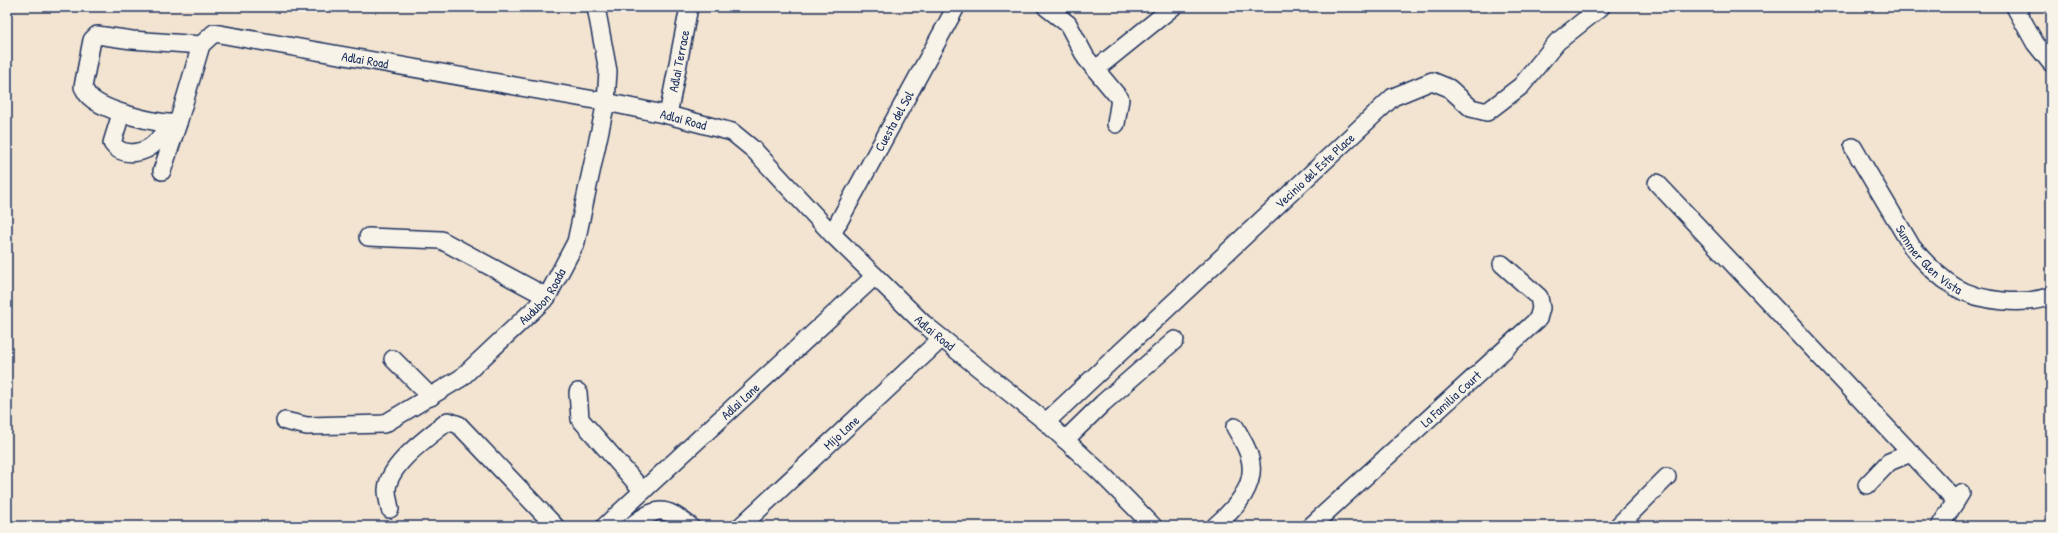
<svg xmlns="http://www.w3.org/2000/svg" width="2058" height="533" viewBox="0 0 2058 533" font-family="'Patrick Hand',sans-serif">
	<rect width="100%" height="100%" fill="#f2e4d0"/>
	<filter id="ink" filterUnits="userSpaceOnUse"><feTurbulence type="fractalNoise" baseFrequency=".025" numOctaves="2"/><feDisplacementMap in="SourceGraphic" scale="8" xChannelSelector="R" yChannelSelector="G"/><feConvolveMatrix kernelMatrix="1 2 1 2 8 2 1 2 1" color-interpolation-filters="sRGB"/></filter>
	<g filter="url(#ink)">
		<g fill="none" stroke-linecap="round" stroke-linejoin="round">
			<g stroke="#1b2f5e" stroke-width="20">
				<g id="minor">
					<path d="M1046,7L1068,24L1086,58L1120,99L1116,124"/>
					<path d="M2015,7L2035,43L2051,63"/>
					<path d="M1096,69L1173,7"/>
					<path d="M121,114L112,143C122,158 145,154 156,142C161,137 165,130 169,124"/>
					<path id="s1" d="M668,115L689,7"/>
					<path d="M178,123C159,125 104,111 90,97C87,95 85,90 83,87L92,40L97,35L132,40L201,45"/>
					<path id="s2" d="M1853,147L1912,247C1924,262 1939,277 1955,287C1980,302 2024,306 2051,296"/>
					<path id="s3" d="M162,171L178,123L201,45L214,33L606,102L668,115L732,132L754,150L832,234L924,324L1046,422L1102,474L1153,526"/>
					<path d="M1657,183L1956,501"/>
					<path id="s4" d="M832,234L956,7"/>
					<path d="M368,237L441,240L547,297"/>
					<path d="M393,359L431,397"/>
					<path d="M578,392L580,419L643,491"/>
					<path id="s5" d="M285,421L307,426L384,424L461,378L547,297L576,242L606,102L608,71L596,7"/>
					<path id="s6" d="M1046,422L1393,97L1432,81L1449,88L1471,108L1487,112L1521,86L1557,42L1601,7"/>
					<path d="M1065,440L1103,403L1175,340"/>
					<path d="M1867,485L1889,462L1911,453"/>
					<path d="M390,509C389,503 387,496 387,490C388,464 430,436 448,421L459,425L555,526"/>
					<path id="s7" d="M605,526L875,276"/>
					<path d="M631,526C657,507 663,505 690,526"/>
					<path id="s8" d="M741,526L941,339"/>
					<path d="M1215,526C1235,509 1259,484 1249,455C1246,445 1240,436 1235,427"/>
					<path id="s9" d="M1311,526L1538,319L1541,308L1539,297L1502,264"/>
					<path d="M1618,526L1667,477"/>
					<path d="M1940,526L1961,493"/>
				</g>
			</g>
			<use href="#minor" stroke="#f7f3e8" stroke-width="17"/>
		</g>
	</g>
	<g text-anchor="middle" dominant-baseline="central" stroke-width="3" stroke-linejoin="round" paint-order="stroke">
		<g font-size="13" fill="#1b2f5e" stroke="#f7f3e8">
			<text stroke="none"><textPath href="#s3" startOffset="303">Adlai Road</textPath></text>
			<text stroke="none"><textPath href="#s1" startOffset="55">Adlai Terrace</textPath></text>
			<text stroke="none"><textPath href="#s3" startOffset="627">Adlai Road</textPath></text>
			<text stroke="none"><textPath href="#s4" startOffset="129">Cuesta del Sol</textPath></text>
			<text stroke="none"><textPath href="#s6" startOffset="368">Vecinio del Este Place</textPath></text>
			<text stroke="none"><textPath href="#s2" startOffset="137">Summer Glen Vista</textPath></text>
			<text stroke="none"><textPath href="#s5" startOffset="305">Audubon Roada</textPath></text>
			<text stroke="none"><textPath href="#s3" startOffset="963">Adlai Road</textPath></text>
			<text stroke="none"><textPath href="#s9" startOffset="189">La Familia Court</textPath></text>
			<text stroke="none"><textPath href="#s7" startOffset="184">Adlai Lane</textPath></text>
			<text stroke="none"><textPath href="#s8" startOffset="137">Mijo Lane</textPath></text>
		</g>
	</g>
	<rect width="2058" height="533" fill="none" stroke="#f7f3e8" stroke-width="24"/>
	<rect x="12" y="12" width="2034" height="509" fill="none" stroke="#1b2f5e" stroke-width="1.5" filter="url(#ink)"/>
</svg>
